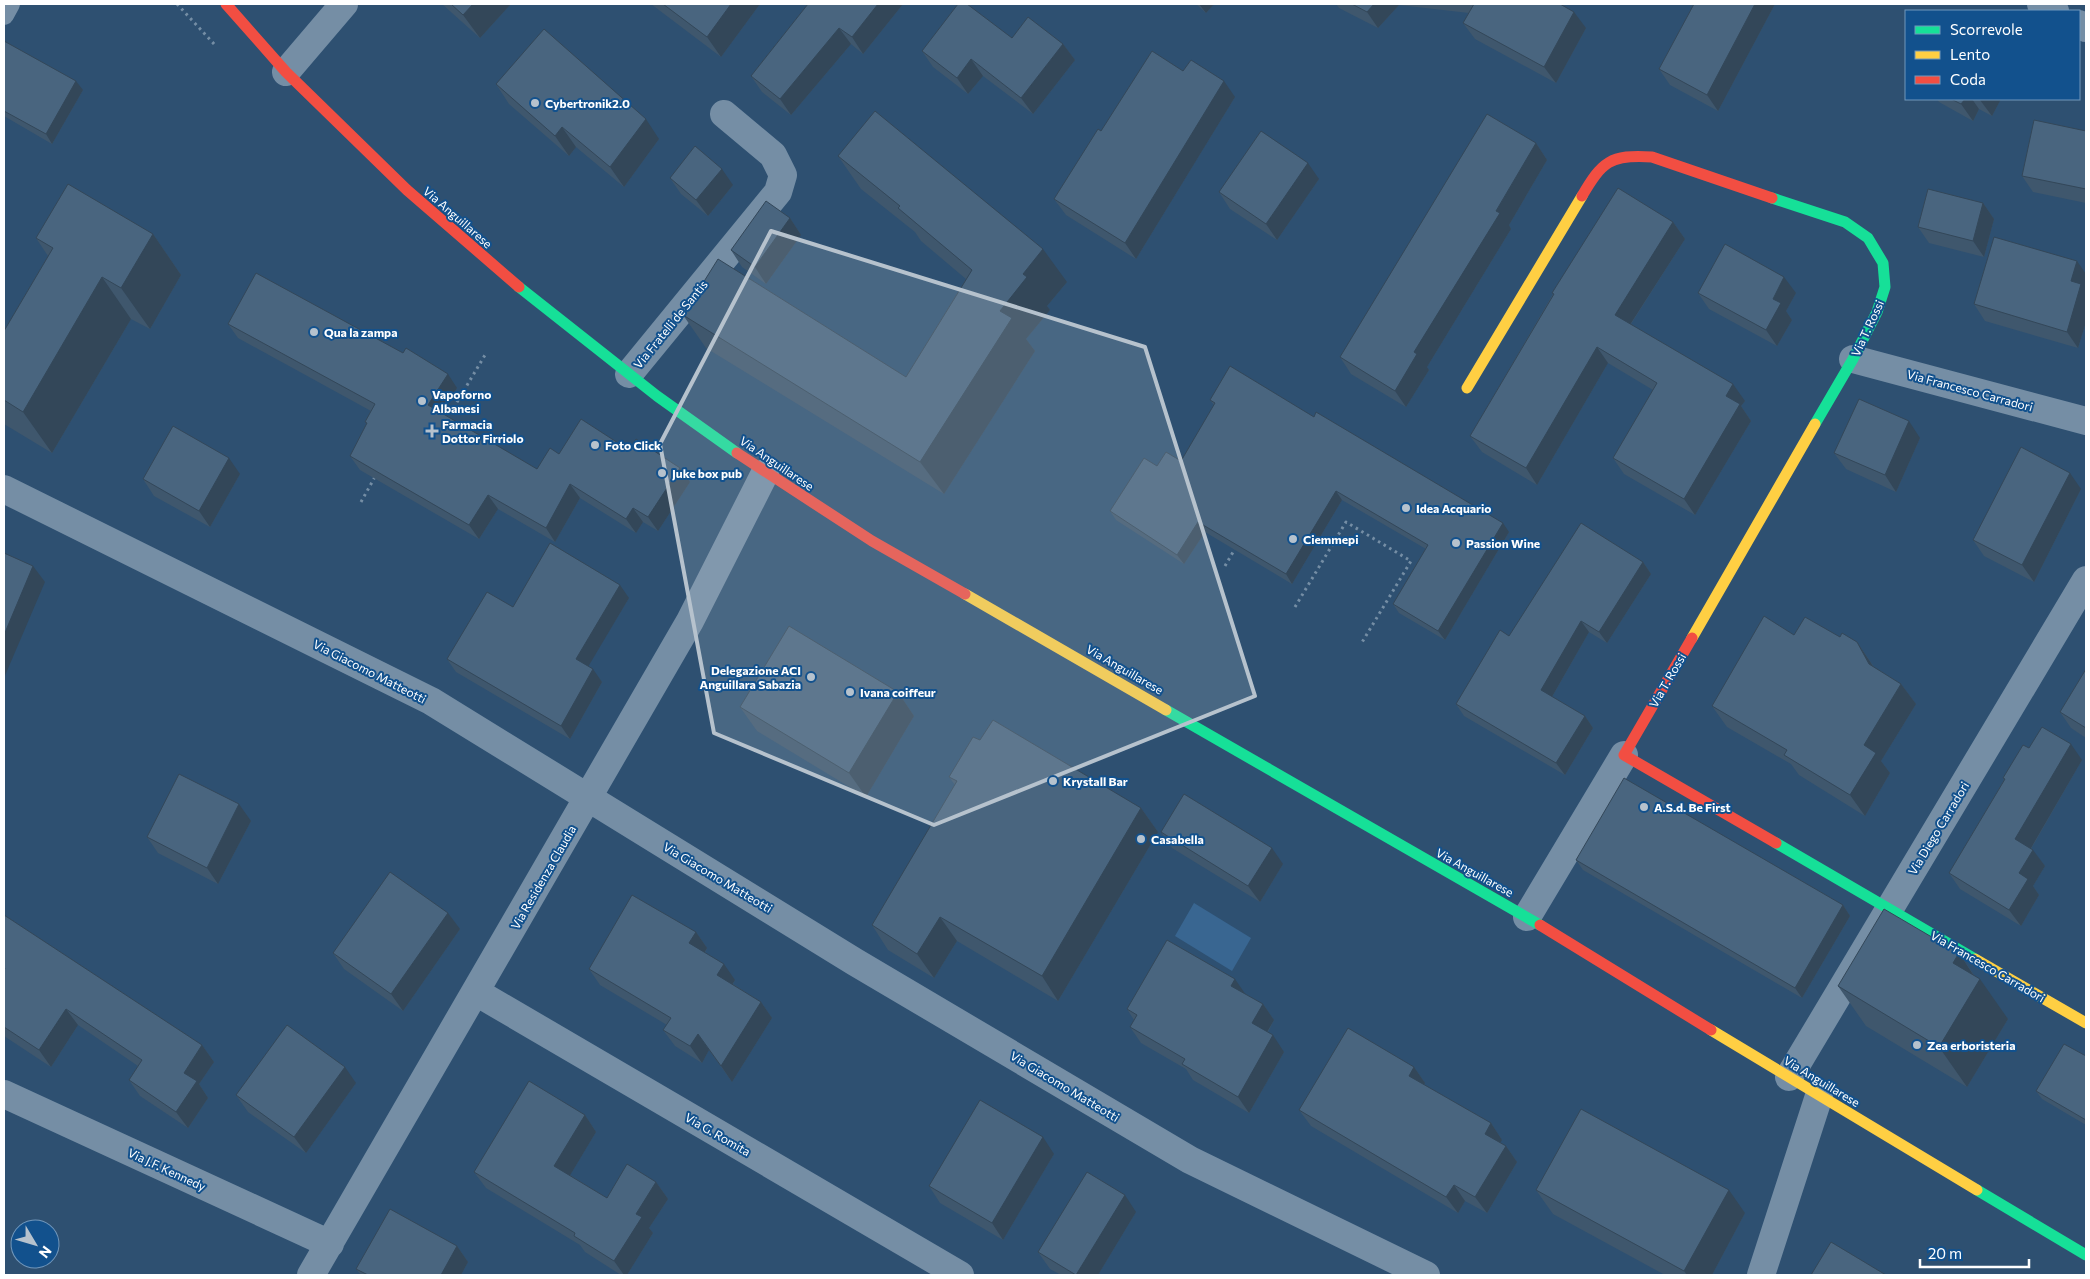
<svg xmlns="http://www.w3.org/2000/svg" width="2090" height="1279" viewBox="0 0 2090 1279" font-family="Commissioner,sans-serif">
	<rect width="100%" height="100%" fill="#2e5071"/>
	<path fill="#396691" d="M1194,903L1251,938L1232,971L1175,936Z"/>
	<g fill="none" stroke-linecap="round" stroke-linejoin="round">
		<path stroke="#758ea5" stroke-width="3" stroke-dasharray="2.5 4" stroke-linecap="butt" d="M177,4L215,45
			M447,419L485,355
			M361,502L376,475
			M1225,566L1236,547
			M1295,607L1346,522L1411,561L1361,644"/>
		<path stroke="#758ea5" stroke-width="20" d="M4,15L10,4"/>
		<path stroke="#758ea5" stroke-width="28" d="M2041,4L2055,11
			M2079,24L2086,28
			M286,72L344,4
			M1853,359L2086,421
			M629,374L778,192L783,175L773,155L724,114
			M4,489L431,701L855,962L1190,1160L1426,1275
			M1527,917L1624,755
			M476,992L960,1275
			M1789,1077L2086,580
			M4,1094L330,1244
			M311,1275L690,621L765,473
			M1761,1275L1819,1096"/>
		<path stroke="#16e098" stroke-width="11" d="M1772,198L1845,222L1868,238L1883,263L1885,287L1877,312L1853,359L1815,424
			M519,287L657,396L737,453
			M1166,710L1540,925
			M1776,843L1975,959
			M1977,1190L2086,1255"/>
		<path stroke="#ffcf43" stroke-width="11" d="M1467,388L1582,196
			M965,594L1166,710
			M1692,638L1815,424
			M1975,959L2086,1023
			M1711,1030L1977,1190"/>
		<path stroke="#f24e42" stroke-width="11" d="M226,4L286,72L407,190L519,287
			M1582,196C1602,162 1610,154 1652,157L1772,198
			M737,453L872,541L965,594
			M1692,638L1624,755L1776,843
			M1540,925L1711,1030"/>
	</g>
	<path fill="#3f576d" d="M442,4H511L480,38Z
		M651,4H760L721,57Z
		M808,4H903L863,54L851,44L791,115L762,92L751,76Z
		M1196,4H1214L1206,13Z
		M1336,4H1560L1586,28L1556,83L1475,39L1463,23L1469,13L1399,5L1378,28L1339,8Z
		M1694,4H1775L1718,111L1670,85L1659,69Z
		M1012,38L1063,44L1075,60L1033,114L983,76L968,94L933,67L922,51Z
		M4,41L83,90L52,144L4,116Z
		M496,84L659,139L624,187L576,147L569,156L509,104Z
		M1235,97L1136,259L1066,215L1054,199L1101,131Z
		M1937,99H2001L1992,116L1979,109L1973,121L1939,102Z
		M2086,131V203L2033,192L2022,176Z
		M1536,143L1547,160L1509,225L1511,229L1427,367L1429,370L1406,407L1351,374L1340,357Z
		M838,156L1067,282L1047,306L1050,310L1026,339L1035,351L944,494L706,348L683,315L906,377L966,279L921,241L915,232L861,189Z
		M670,178L733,185L708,216L681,194Z
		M1319,179L1277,240L1230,209L1219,192Z
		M1983,203L1994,219L1984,257L1929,243L1918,227Z
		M790,218L801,235L766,284L742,267L731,250Z
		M1673,222L1685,239L1631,324L1745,401L1741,406L1751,421L1695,515L1624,474L1613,458L1653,390L1608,363L1537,485L1482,452L1470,436L1553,294L1552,293Z
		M153,234L181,275L150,329L131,319L52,453L4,424V331L48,256L36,238Z
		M2085,289L2086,291V322L2078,348L1985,321L1974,304Z
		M1698,293H1796L1786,311L1792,320L1777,346L1709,309Z
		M228,324L457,388L442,413L537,469L559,454L629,450L690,482L658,531L643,522L636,533L580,498L555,542L498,509L479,539L360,470L350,456L367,424L365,422L371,411L238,338Z
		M1210,400L1314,417L1509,532L1445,640L1399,613L1393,604L1426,549L1342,500L1292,584L1205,532L1184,564L1116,520L1110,511L1157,466L1181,461L1214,405Z
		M1920,438L1896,492L1846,469L1834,453Z
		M240,474L210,527L154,496L143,479Z
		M2081,489L2034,582L1984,556L1973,540Z
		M1643,562L1651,574L1607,643L1589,632L1552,697L1585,716L1593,728L1565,775L1464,716L1456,704L1509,636Z
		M629,598L588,666L602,682L570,739L456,672L447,659L513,607Z
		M1794,635L1840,637L1857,642L1874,667L1901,684L1916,704L1881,761L1890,773L1865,816L1799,775L1791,764L1727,727L1712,706Z
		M2086,669V738L2071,728L2060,712Z
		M898,692L914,716L866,797L757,731L740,707Z
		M980,740L1141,808L1158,832L1058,1001L957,941L934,978L888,950L872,925L955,785L949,777Z
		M2029,748L2082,760L2031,849L2045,866L2033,886L2039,895L2021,926L1960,889L1949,873L2004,780L2003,778Z
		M251,821L218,884L158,853L147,837Z
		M1161,832L1283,864L1260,902L1172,848Z
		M1576,860L1843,905L1850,916L1802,998L1583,870Z
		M4,915L202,1045L214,1062L199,1084L208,1098L188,1128L140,1096L129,1080L138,1066L78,1025L51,1067L4,1036Z
		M460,929L403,1011L344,969L333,953Z
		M696,932L707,948L705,953L735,980L733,984L761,1002L772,1018L732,1082L709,1050L702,1063L675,1046L663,1030L667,1025L600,985L589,969Z
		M1959,953L1974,975L2008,1019L1967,1087L1866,1026L1838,986Z
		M1245,994L1263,1004L1274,1020L1268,1032L1284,1052L1249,1113L1193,1080L1186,1069L1141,1043L1130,1027L1134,1020L1127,1009Z
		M2086,1056V1125L2042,1099L2036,1091Z
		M1414,1067L1425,1083L1424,1085L1491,1123L1502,1140L1500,1143L1506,1146L1517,1162L1487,1213L1465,1201L1458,1213L1311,1126L1299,1110Z
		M356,1083L306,1153L248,1112L236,1095Z
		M585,1115L596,1132L570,1175L607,1198L656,1182L668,1199L649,1228L653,1233L627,1275H621L585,1252L580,1245L486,1188L474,1172Z
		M1054,1154L1003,1240L940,1203L929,1186Z
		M1536,1190L1745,1213L1712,1275H1665L1553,1214Z
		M1136,1212L1098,1275H1061L1050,1269L1038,1252Z
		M457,1246L468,1262L461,1275H361L356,1269Z"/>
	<path fill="#334759" d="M473,4H511L480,38L463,15Z
		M731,4H760L721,57L707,37Z
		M878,4H903L863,54L852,37Z
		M1199,4H1214L1206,13Z
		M1374,4H1399V5L1378,28L1367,12Z
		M1755,4H1775L1718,111L1707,95Z
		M1574,12L1586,28L1556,83L1544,67Z
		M839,28L851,44L791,115L780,99Z
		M1063,44L1075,60L1033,114L1021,98Z
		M971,59L983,76L968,94L957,78Z
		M76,81L83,90L52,144L46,134Z
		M1224,81L1235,97L1136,259L1125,243Z
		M1965,99H1972L1979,109L1973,121L1961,104Z
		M1981,99H2001L1992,116L1980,100Z
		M646,119L659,139L624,187L610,167Z
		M562,127L576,147L569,156L555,136Z
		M1536,143L1547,160L1509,225L1511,229L1427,367L1429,370L1406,407L1395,391L1414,352Z
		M1308,163L1319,179L1277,240L1266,224Z
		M722,169L733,185L708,216L696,200Z
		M1983,203L1994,219L1984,257L1973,241Z
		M790,218L801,235L766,284L755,267Z
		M1673,222L1685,239L1626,331L1615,315Z
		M153,234L181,275L150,329L121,288Z
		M1043,249L1067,282L1047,306L1050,310L1026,339L1035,351L944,494L920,462L1000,311L1023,274Z
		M2077,261L2086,274V285L2085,289L2086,291V322L2078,348L2067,332L2071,281Z
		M102,277L131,319L52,453L23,412Z
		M1784,277L1796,293L1786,311L1792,320L1777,346L1766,330L1773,299Z
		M1597,347L1608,363L1537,485L1526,468Z
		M448,374L457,388L438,419L428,405Z
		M1733,384L1745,401L1741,406L1751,421L1695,515L1684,499L1726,396Z
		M1909,421L1920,438L1896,492L1885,475Z
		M229,458L240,474L210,527L199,511Z
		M680,468L690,482L658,531L648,517Z
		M2070,473L2081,489L2034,582L2022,565Z
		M570,484L580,498L555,542L546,528Z
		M1336,491L1342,500L1292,584L1286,574Z
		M488,495L498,509L479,539L469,525Z
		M633,508L643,522L636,533L626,519Z
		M1198,522L1205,532L1184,564L1177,555Z
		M1503,523L1509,532L1445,640L1438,631Z
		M1643,562L1651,574L1607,643L1599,632Z
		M33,566L45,582L4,678V635Z
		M620,585L629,598L585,672L576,659Z
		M1581,621L1589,632L1549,702L1541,690Z
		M1857,642L1871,663L1883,685L1869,664Z
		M593,669L602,682L570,739L561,726Z
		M1901,684L1916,704L1881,761L1890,773L1865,816L1850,795L1864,745Z
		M898,692L914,716L866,797L849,773Z
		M1585,716L1593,728L1565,775L1556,763Z
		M2071,744L2082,760L2027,855L2015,839Z
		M239,804L251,821L218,884L207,868Z
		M1141,808L1158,832L1058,1001L1042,976Z
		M1272,848L1283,864L1260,902L1248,886Z
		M2033,850L2045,866L2033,886L2039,895L2021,926L2009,910L2019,873Z
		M1843,905L1850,916L1802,998L1795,988Z
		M448,913L460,929L403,1011L391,994Z
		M940,917L957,941L934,978L917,954Z
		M696,932L707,948L701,959L689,943Z
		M1959,953L1978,982L1980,979L2008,1019L1967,1087L1939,1047L1953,963Z
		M724,964L735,980L728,991L717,975Z
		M1235,979L1246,995L1231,986Z
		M761,1002L772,1018L732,1082L721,1066Z
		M1263,1004L1274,1020L1263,1039L1252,1023Z
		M66,1009L78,1025L51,1067L39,1050Z
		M698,1034L709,1050L702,1063L690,1046Z
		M1273,1035L1284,1052L1249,1113L1238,1097Z
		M202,1045L214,1062L199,1084L208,1098L188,1128L176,1112L184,1073Z
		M345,1067L356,1083L306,1153L294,1137Z
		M1414,1067L1425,1083L1420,1092L1409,1076Z
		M585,1115L596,1132L566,1182L554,1166Z
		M1491,1123L1502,1140L1496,1150L1485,1134Z
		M1043,1137L1054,1154L1003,1240L992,1223Z
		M1506,1146L1517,1162L1487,1213L1475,1197Z
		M656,1182L668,1199L649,1228L653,1233L627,1275H624L614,1261L636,1214Z
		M1454,1185L1465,1201L1458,1213L1446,1197Z
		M1729,1190L1745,1213L1712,1275H1687L1684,1271Z
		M1125,1195L1136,1212L1098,1275H1076Z
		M457,1246L468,1262L461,1275H441Z"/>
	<path fill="#49657f" stroke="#334759" d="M451,4H473L463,15Z
		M663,4H731L707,37Z
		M808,4H878L852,37L839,28L780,99L751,76Z
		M958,4H967L1012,38L1028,17L1063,44L1021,98L971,59L957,78L922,51Z
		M1352,4H1374L1367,12Z
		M1474,4H1560L1574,12L1544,67L1463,23Z
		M1694,4H1755L1707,95L1659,69Z
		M544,29L646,119L610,167L562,127L555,136L496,84Z
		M4,41L76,81L46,134L4,111Z
		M1152,51L1183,71L1191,60L1224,81L1125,243L1054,199L1098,129L1101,131Z
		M1951,99H1965L1961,104Z
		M875,111L1043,249L1023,274L1027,277L1000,311L1012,318L920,462L683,315L718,259L906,377L972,270L898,208L900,206L838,156Z
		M1487,114L1536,143L1496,211L1500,213L1414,352L1417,354L1395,391L1340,357Z
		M2034,120L2086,131V189L2022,176Z
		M1261,131L1308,163L1266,224L1219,192Z
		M695,146L722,169L696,200L670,178Z
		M68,184L153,234L121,288L102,277L23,412L4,400V331L53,248L36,238Z
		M1618,188L1673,222L1615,315L1733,384L1726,396L1740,404L1684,499L1613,458L1657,383L1597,347L1526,468L1470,436L1554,294L1552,293Z
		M1928,189L1983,203L1973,241L1918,227Z
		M766,201L790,218L755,267L731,250Z
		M1994,237L2077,261L2071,281L2081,284L2067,332L1974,304Z
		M1725,244L1784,277L1773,299L1781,303L1766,330L1698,293Z
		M256,273L403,353L406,348L448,374L428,405L537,469L550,448L559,454L581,419L629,450L636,439L680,468L648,517L633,508L626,519L570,484L546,528L488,495L469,525L350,456L367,423L365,422L375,404L228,324Z
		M1230,366L1314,417L1316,412L1503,523L1438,631L1393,604L1428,545L1336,491L1286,574L1198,522L1177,555L1110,511L1144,458L1157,466L1166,452L1181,461L1215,403L1210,400Z
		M1859,399L1909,421L1885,475L1834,453Z
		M173,426L229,458L199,511L143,479Z
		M2021,447L2070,473L2022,565L1973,540Z
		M1581,523L1643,562L1599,632L1581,621L1541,690L1585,716L1556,763L1456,704L1500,630L1509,636Z
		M550,543L620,585L576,659L593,669L561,726L447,659L487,592L513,607Z
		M4,553L33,566L4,635Z
		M1764,616L1794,635L1805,617L1840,637L1842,633L1857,642L1869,664L1901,684L1864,745L1876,753L1850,795L1784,755L1787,750L1712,706Z
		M789,626L898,692L849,773L740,707Z
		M2086,669V728L2060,712Z
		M993,720L1141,808L1042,976L940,917L917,954L872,925L957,781L949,777L973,737L980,740Z
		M2042,727L2071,744L2015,839L2033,850L2019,873L2028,879L2009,910L1949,873L2005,779L2003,778L2023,745L2029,748Z
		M179,774L239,804L207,868L147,837Z
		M1624,778L1843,905L1795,988L1576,860Z
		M1184,794L1272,848L1248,886L1161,832Z
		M390,872L448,913L391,994L333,953Z
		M632,895L696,932L689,943L724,964L717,975L761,1002L721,1066L698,1034L690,1046L663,1030L671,1018L589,969Z
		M1884,909L1959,953L1953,963L1980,979L1939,1047L1838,986Z
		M4,915L202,1045L184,1073L197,1081L176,1112L129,1080L142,1060L66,1009L39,1050L4,1027V970L5,968H4Z
		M1167,940L1235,979L1231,986L1263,1004L1252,1023L1273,1035L1238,1097L1182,1064L1185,1059L1130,1027L1137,1015L1127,1009Z
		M287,1025L345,1067L294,1137L236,1095Z
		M1348,1028L1414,1067L1409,1076L1491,1123L1485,1134L1506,1146L1475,1197L1454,1185L1446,1197L1299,1110Z
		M2064,1044L2086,1056V1120L2036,1091Z
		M529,1081L585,1115L554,1166L607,1198L627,1164L656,1182L636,1214L642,1217L614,1261L574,1236L575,1233L474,1172Z
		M980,1100L1043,1137L992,1223L929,1186Z
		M1581,1109L1729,1190L1684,1271L1536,1190Z
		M1087,1172L1125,1195L1076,1275L1038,1252Z
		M390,1209L457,1246L441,1275H368L356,1269Z
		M1831,1242L1886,1275H1811Z"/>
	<path fill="#b6c2cd" fill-opacity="0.2" stroke="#b6c2cd" stroke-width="4" stroke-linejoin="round" d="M771,231L1145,347L1255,696L934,825L714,733L660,444Z"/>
	<g fill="#b6c2cd" stroke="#12518d" stroke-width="2">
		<circle cx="535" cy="103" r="5"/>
		<circle cx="314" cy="332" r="5"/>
		<circle cx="422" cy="401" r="5"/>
		<path d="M429.5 423.5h5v5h5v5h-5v5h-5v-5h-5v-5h5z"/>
		<circle cx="595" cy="445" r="5"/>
		<circle cx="662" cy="473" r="5"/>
		<circle cx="1406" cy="508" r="5"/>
		<circle cx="1293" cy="539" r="5"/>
		<circle cx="1456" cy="543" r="5"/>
		<circle cx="811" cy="677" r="5"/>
		<circle cx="850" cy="692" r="5"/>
		<circle cx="1053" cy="781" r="5"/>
		<circle cx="1644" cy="807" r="5"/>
		<circle cx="1141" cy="839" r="5"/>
		<circle cx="1917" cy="1045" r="5"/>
	</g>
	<g text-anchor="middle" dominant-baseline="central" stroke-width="4" stroke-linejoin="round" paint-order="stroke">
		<g font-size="12" font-weight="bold" fill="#fff" stroke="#12518d" text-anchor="start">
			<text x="545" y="103">Cybertronik2.0</text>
			<text x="324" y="332">Qua la zampa</text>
			<text x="432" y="394">Vapoforno<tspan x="432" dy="14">Albanesi</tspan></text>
			<text x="442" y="424">Farmacia<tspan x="442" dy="14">Dottor Firriolo</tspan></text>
			<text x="605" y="445">Foto Click</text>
			<text x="672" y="473">Juke box pub</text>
			<text x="1416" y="508">Idea Acquario</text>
			<text x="1303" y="539">Ciemmepi</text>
			<text x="1466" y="543">Passion Wine</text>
			<text x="801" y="670" text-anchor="end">Delegazione ACI<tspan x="801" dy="14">Anguillara Sabazia</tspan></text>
			<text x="860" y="692">Ivana coiffeur</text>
			<text x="1063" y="781">Krystall Bar</text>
			<text x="1654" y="807">A.S.d. Be First</text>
			<text x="1151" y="839">Casabella</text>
			<text x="1927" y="1045">Zea erboristeria</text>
		</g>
		<g font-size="12" fill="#fff" stroke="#12518d">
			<text transform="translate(458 217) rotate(41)">Via Anguillarese</text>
			<text transform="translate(670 324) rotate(-51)">Via Fratelli de Santis</text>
			<text transform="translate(1867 328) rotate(-65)">Via T. Rossi</text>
			<text transform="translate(1970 390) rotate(15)">Via Francesco Carradori</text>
			<text transform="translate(777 463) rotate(34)">Via Anguillarese</text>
			<text transform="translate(1125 669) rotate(30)">Via Anguillarese</text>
			<text transform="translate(370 671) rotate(27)">Via Giacomo Matteotti</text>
			<text transform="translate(1667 680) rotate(-60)">Via T. Rossi</text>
			<text transform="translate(1938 828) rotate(-59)">Via Diego Carradori</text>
			<text transform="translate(1475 872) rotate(29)">Via Anguillarese</text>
			<text transform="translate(543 877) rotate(-60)">Via Residenza Claudia</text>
			<text transform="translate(718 877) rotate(31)">Via Giacomo Matteotti</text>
			<text transform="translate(1988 966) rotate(30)">Via Francesco Carradori</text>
			<text transform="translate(1822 1081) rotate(31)">Via Anguillarese</text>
			<text transform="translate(1065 1086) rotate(31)">Via Giacomo Matteotti</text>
			<text transform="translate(718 1134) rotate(30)">Via G. Romita</text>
			<text transform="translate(167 1169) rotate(25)">Via J.F. Kennedy</text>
		</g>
	</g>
	<rect width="2090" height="1279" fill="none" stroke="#ffffff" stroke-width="10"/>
	<rect x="1905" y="10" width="175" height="90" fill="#12518d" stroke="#7197bb"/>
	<rect x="1915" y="26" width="25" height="8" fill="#16e098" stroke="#7197bb"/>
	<text x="1950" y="35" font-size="15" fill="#ffffff">Scorrevole</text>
	<rect x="1915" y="51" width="25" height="8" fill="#ffcf43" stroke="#7197bb"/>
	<text x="1950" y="60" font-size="15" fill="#ffffff">Lento</text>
	<rect x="1915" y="76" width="25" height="8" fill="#f24e42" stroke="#7197bb"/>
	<text x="1950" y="85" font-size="15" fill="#ffffff">Coda</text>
	<g transform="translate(35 1244) rotate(128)"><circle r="24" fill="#12518d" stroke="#7197bb"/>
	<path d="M0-4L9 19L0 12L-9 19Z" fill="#b6c2cd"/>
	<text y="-8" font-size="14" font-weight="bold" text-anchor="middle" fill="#ffffff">N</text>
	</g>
	<path d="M1920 1259v8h109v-8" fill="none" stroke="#ffffff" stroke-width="2.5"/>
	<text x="1928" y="1259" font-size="15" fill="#ffffff" stroke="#12518d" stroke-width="4" paint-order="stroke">20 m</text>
</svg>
